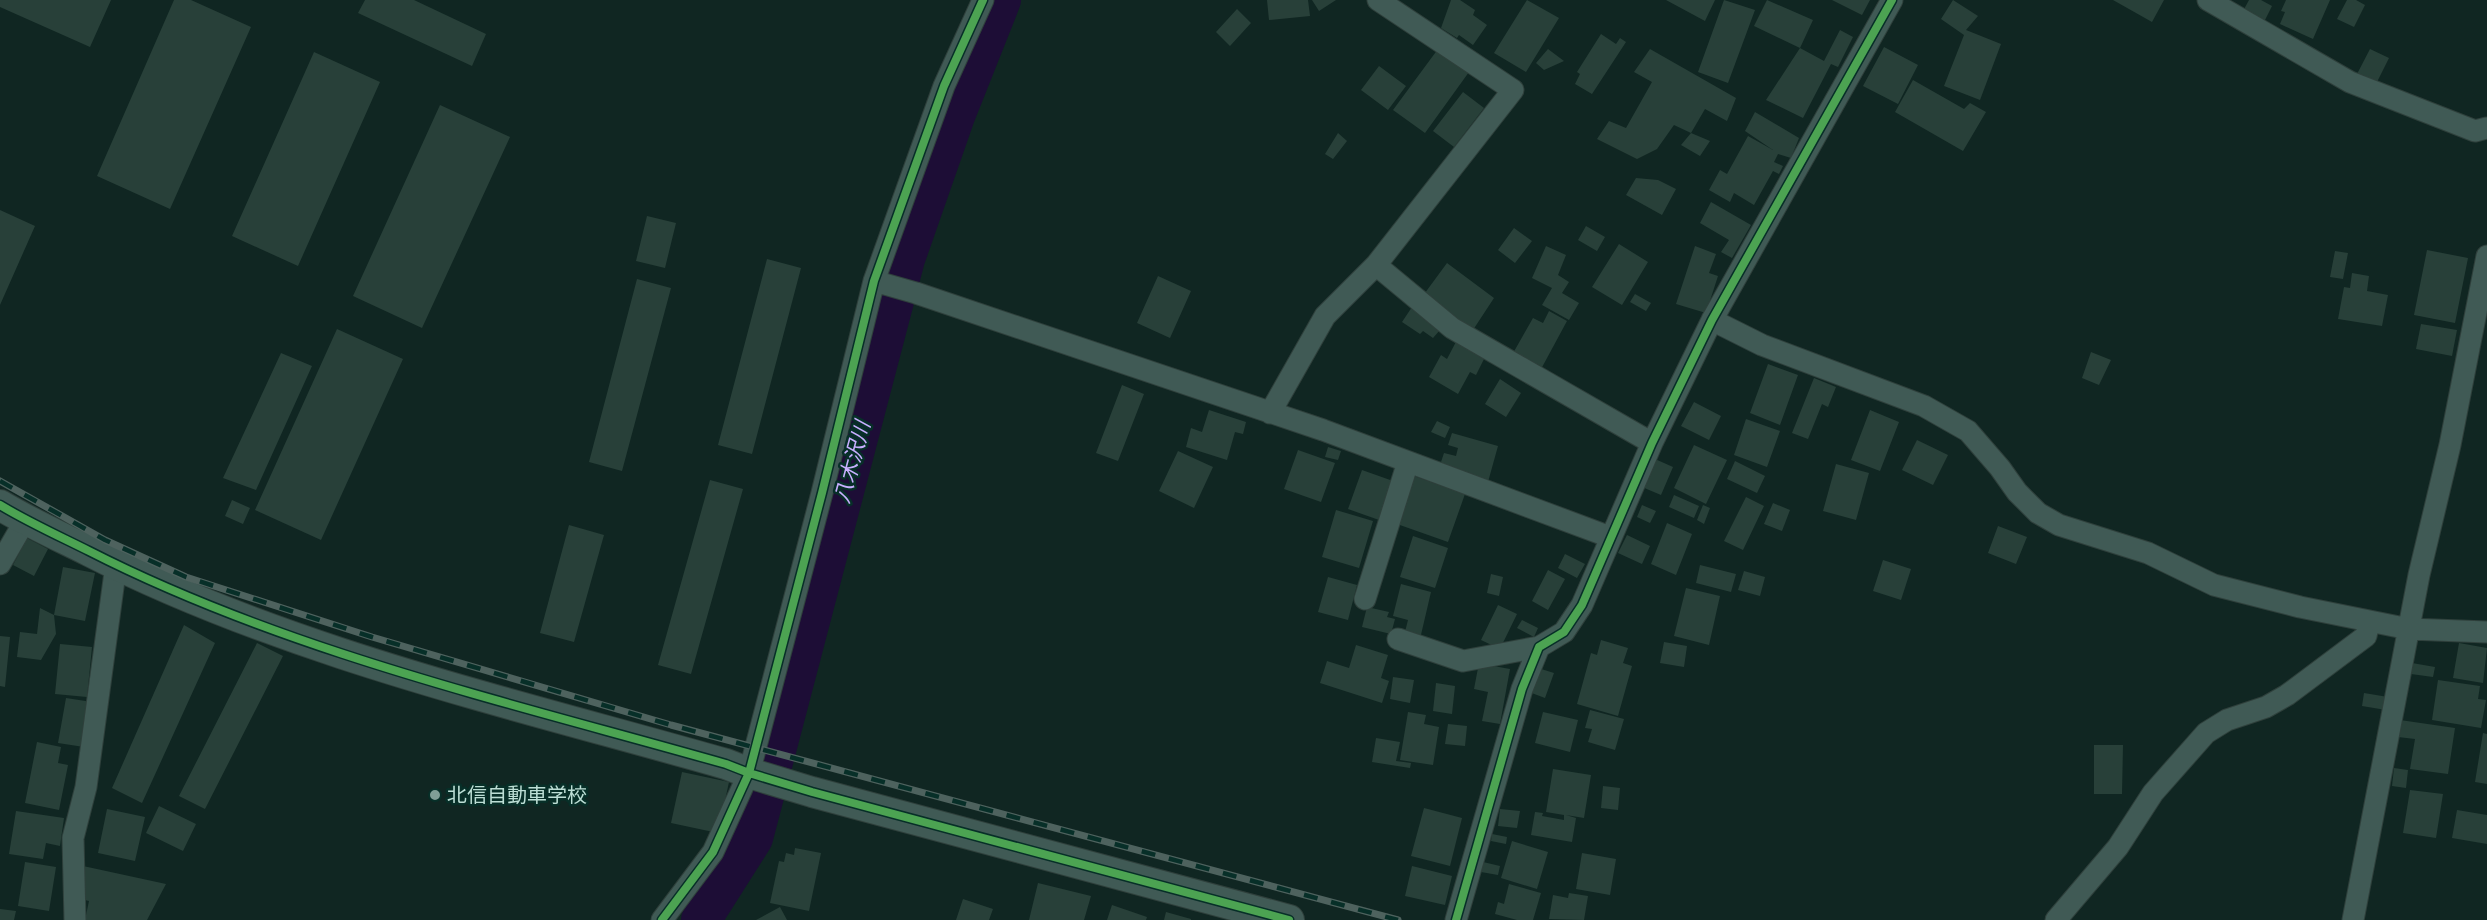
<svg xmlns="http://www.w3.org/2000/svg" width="2487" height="920" viewBox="0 0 2487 920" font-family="Cabin,'Noto Sans JP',sans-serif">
	<rect width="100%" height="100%" fill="#102622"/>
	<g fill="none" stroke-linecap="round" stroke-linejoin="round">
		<path stroke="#1d0d36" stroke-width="40" d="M701,920L753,838L905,259L955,116L1001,0"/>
	</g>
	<path fill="#284039" d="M0,0H111L90,47L0,7Z
		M174,0H191L251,27L170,209L97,176Z
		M365,0H414L486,34L472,66L358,13Z
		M1267,0H1308L1310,16L1269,20Z
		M1312,0H1336L1319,11Z
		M1451,0H1460L1475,10L1473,15L1487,25L1473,45L1459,35L1457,38L1441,28Z
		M1527,0L1559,18L1526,72L1494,53Z
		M1666,0H1715L1705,21Z
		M1724,0L1755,10L1728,83L1698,72Z
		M1767,0L1813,20L1800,48L1754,26Z
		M1832,0H1870L1862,15Z
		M1953,0L1978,16L1966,30L2001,44L1980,100L1944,86L1964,35L1941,19Z
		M2113,0H2164L2152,22Z
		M2249,0H2261L2272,6L2263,24L2242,13Z
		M2286,0H2330L2313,39L2280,24L2285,12L2281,11Z
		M2347,0H2356L2365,5L2354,27L2337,19Z
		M1237,9L1251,23L1230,46L1216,32Z
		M1840,30L1853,37L1838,67L1831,64L1803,118L1766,100L1800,48L1824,61Z
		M1601,34L1616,44L1620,38L1626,42L1592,94L1575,84L1580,74L1577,72Z
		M1884,47L1918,65L1898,104L1863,86Z
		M1438,49L1469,72L1425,133L1393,110Z
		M1548,49L1564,61L1544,70L1536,63Z
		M1650,49L1736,98L1727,121L1705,109L1691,133L1674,125L1657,149L1637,159L1597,139L1609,121L1626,128L1652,82L1634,72Z
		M2370,49L2389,58L2375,86L2356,76Z
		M314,52L380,82L298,266L232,236Z
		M1379,66L1406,86L1388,110L1361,90Z
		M1913,80L1964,109L1970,103L1986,112L1963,151L1895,112Z
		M1463,92L1484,108L1454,147L1433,131Z
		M440,105L510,137L422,328L353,296Z
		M1755,112L1799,138L1791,158L1778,154L1774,162L1783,166L1779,174L1773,171L1754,205L1734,193L1730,202L1709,190L1720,170L1727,174L1748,136L1773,150L1745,131Z
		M1338,133L1347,141L1333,159L1325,154Z
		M1691,133L1710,141L1700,156L1681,145Z
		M1636,178L1658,180L1676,189L1662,215L1626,195Z
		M1711,202L1751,225L1732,258L1721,252L1729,240L1700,223Z
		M0,210L35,226L0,305Z
		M647,216L676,223L665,268L636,261Z
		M1586,226L1605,237L1597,251L1578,240Z
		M1514,228L1532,241L1515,263L1498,250Z
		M1619,244L1648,262L1622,305L1592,287Z
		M1546,246L1566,255L1558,275L1569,282L1562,293L1579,303L1569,320L1542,305L1552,288L1532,278Z
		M1695,246L1716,254L1709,273L1718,276L1706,313L1676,304Z
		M2427,250L2468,258L2455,323L2414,315Z
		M2335,251L2348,253L2343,279L2330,277Z
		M767,259L801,268L752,454L718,445Z
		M1447,263L1494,298L1471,333L1422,297Z
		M2352,273L2369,276L2367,291L2388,295L2382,326L2338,319L2344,287L2350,288Z
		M1158,276L1191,291L1170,338L1137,323Z
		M637,279L671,288L622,471L589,462Z
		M1635,294L1651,303L1646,311L1630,302Z
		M1412,307L1440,330L1433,338L1423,331L1420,334L1402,322Z
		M1549,311L1567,321L1540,371L1512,355L1533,318L1543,323Z
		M2421,324L2457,330L2452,356L2416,349Z
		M337,329L403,359L321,540L255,510Z
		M1458,338L1487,353L1476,375L1470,372L1458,394L1429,377L1441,355L1447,359Z
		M2091,352L2111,360L2099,385L2082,378Z
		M281,353L312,366L256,490L223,478Z
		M1768,364L1798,375L1780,425L1750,413Z
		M1814,378L1836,387L1828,407L1822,404L1808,439L1792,433Z
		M1500,379L1521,393L1506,417L1485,404Z
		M1122,385L1144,394L1118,461L1096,453Z
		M1694,402L1721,416L1709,440L1681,426Z
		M1209,410L1246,422L1243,434L1235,432L1227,460L1186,447L1191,428L1202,432Z
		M1870,410L1899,422L1880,471L1851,460Z
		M1746,419L1780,431L1767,467L1734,455Z
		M1437,421L1450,427L1445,438L1431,432Z
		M1452,433L1498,446L1488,482L1439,468L1444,453L1456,456L1458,448L1448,445Z
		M1917,440L1948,455L1933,485L1902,470Z
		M1694,445L1727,460L1706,504L1674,488Z
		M1328,447L1341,451L1338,460L1325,457Z
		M1298,450L1335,463L1321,502L1284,489Z
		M1178,451L1213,467L1194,508L1159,491Z
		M1655,459L1673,467L1661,495L1642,487Z
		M1735,461L1765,476L1757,493L1727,479Z
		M1836,464L1869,473L1856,520L1823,511Z
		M1362,470L1393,481L1379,520L1348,509Z
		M1414,476L1465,494L1448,542L1397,524Z
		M710,480L743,489L691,674L658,665Z
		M1674,495L1699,506L1694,518L1669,507Z
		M1746,497L1764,506L1743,550L1724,541Z
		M232,500L250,508L243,524L225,516Z
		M1773,503L1790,510L1782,531L1764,524Z
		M1642,505L1656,511L1650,523L1637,517Z
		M1703,505L1710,508L1704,524L1697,520Z
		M1336,510L1373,521L1359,568L1322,557Z
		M1667,523L1692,534L1676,575L1651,564Z
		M569,525L604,535L574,642L540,633Z
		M1998,526L2027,537L2016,564L1988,553Z
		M1627,535L1650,546L1642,564L1618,553Z
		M1413,536L1448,548L1435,588L1400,577Z
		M27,538L48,549L34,576L13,565Z
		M1565,554L1585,564L1577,578L1558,568Z
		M1883,560L1911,569L1901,600L1873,591Z
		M1700,565L1736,574L1731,592L1696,583Z
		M63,567L95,573L85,621L54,615Z
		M1548,570L1565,579L1548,610L1532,601Z
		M1744,571L1765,577L1760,596L1738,590Z
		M1491,574L1503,577L1499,596L1487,593Z
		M1328,577L1357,585L1348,620L1318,612Z
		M1401,584L1431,592L1420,639L1404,636L1408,620L1393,616Z
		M1686,588L1720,596L1709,645L1674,636Z
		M1498,605L1517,614L1500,649L1481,640Z
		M1367,607L1389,612L1387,617L1395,619L1391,634L1362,627Z
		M40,608L54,615L56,634L41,660L17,657L20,632L37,634Z
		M1522,620L1538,628L1534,637L1517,628Z
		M184,625L215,643L142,803L112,788Z
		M0,636L10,637L5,687L0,686Z
		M1601,640L1628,648L1623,663L1632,666L1618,716L1577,704L1591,653L1597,655Z
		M1664,642L1687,646L1684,667L1660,663Z
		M257,643L283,656L205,809L179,796Z
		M2459,643L2487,648L2483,683L2453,678Z
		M60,644L92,647L87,697L55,694Z
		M1356,645L1388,655L1381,678L1389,681L1382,703L1320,683L1327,661L1349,668Z
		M2412,663L2435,667L2433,677L2411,674Z
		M1488,665L1510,669L1500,724L1482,721L1488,692L1474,689L1478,668Z
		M1538,668L1554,673L1545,698L1529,692Z
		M1393,677L1414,680L1410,703L1390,699Z
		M2438,680L2480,686L2478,699L2486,700L2481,728L2432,720Z
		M1436,683L1455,686L1452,714L1433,711Z
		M2364,693L2388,697L2386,710L2362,706Z
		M66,698L92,702L84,747L58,743Z
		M1590,710L1624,719L1615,750L1588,742L1592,729L1585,728Z
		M1408,712L1426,715L1424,724L1439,727L1433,765L1400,760Z
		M1543,712L1578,720L1570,752L1535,743Z
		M2400,720L2455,728L2448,774L2410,769L2415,739L2398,737Z
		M1448,724L1467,726L1465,746L1445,744Z
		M2483,733L2487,734V784L2475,782Z
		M1376,738L1400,742L1396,761L1411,763L1410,768L1372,762Z
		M37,742L61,747L58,763L68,765L59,810L25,803Z
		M2094,745H2123L2122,794H2094Z
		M2394,768L2408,770L2406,788L2392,786Z
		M1553,769L1591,775L1584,818L1566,815L1576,818L1572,842L1531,835L1535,812L1543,813L1542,816L1564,820V815L1546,812Z
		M682,772L729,782L718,833L671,823Z
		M1603,786L1620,788L1618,810L1601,808Z
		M2410,790L2443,794L2436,838L2403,833Z
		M159,806L196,824L183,851L146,833Z
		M1424,808L1462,818L1450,866L1411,856Z
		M107,809L145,817L135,861L98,853Z
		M1500,809L1520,811L1517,828L1498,826Z
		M2457,810L2487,815V844L2452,838Z
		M16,811L64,818L60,846L46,843L43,859L9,854Z
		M1492,834L1507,837L1506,844L1491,841Z
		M1512,841L1548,852L1537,889L1501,878Z
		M795,848L821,853L809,911L770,903L779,861L784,862L786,853L794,855Z
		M1582,853L1616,859L1610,895L1576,889Z
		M25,862L56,867L49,911L18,906Z
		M1483,862L1500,866L1498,875L1481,872Z
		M83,866L166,884L147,920H85L89,901L76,898Z
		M1412,866L1452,876L1445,905L1405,896Z
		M1038,883L1091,896L1084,920H1029Z
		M1509,884L1541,893L1533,920H1517L1495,914L1498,902L1504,904Z
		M1569,893L1588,896L1584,920L1549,919L1553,895L1568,898Z
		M963,899L993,909L989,920H956Z
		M1112,905L1147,917L1146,920H1107Z
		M780,907L787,920H756Z
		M0,909L16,911L14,920H0Z
		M1166,912L1191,919V920H1164Z"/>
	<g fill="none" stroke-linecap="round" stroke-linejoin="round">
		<g stroke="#2f403c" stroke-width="23">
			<path id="street" d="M2208,0L2350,82L2475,131L2487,128
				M1376,265L1452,328L1652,443
				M874,281L916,293L1323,430L1610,537
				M1712,320L1762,345L1924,406L1968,431L2000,468L2017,492L2038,513L2059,525L2148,553L2214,585L2300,607L2409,629L2487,632
				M1270,413L1325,316L1376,265L1513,90L1378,0
				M0,564L26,519
				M1365,599L1408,462
				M1398,639L1463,661L1539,647
				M75,920L73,838L86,787L116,565
				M662,920L713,852L749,773L822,493L874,281L944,86L983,0
				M1456,920L1522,689L1539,647L1564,632L1582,605L1652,443L1712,320L1892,0
				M2056,920L2118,847L2153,793L2206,733L2227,720L2266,707L2287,695L2366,636L2369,621
				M2353,920L2419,575L2450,445L2487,256"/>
		</g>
		<g stroke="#2f403c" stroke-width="32">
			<path id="secondary" d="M0,505C28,522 59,536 89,551C287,652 512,703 726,764L749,773L812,792L1289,920"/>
		</g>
		<use href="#street" stroke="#405a55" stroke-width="21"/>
		<use href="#secondary" stroke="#405a55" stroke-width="30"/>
		<g stroke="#4e625e" stroke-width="7">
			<path id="rail" d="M0,481L105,540L186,577L372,637L671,725L1398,920"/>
		</g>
		<use href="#rail" stroke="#072f28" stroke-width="4.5" stroke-dasharray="14" stroke-linecap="butt"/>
		<g stroke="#072f28" stroke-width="11">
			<path id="cycleway" d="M0,505C28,522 59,536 89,551C287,652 512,703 726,764L749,773L812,792L1289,920
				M662,920L713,852L749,773L822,493L874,281L944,86L983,0
				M1456,920L1522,689L1539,647L1564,632L1582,605L1652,443L1712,320L1892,0"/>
		</g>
		<use href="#cycleway" stroke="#4ca352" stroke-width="8"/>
	</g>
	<circle fill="#809e96" stroke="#072f28" stroke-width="2" cx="435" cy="795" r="6"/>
	<g text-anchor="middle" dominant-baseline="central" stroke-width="5" stroke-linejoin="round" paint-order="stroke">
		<g font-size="20" fill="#bcded5" stroke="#072f28" text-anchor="start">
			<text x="447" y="795">北信自動車学校</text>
		</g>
		<g font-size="21" font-style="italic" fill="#c8afff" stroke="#072f28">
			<text transform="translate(852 462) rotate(-75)">八木沢川</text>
		</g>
	</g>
</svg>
